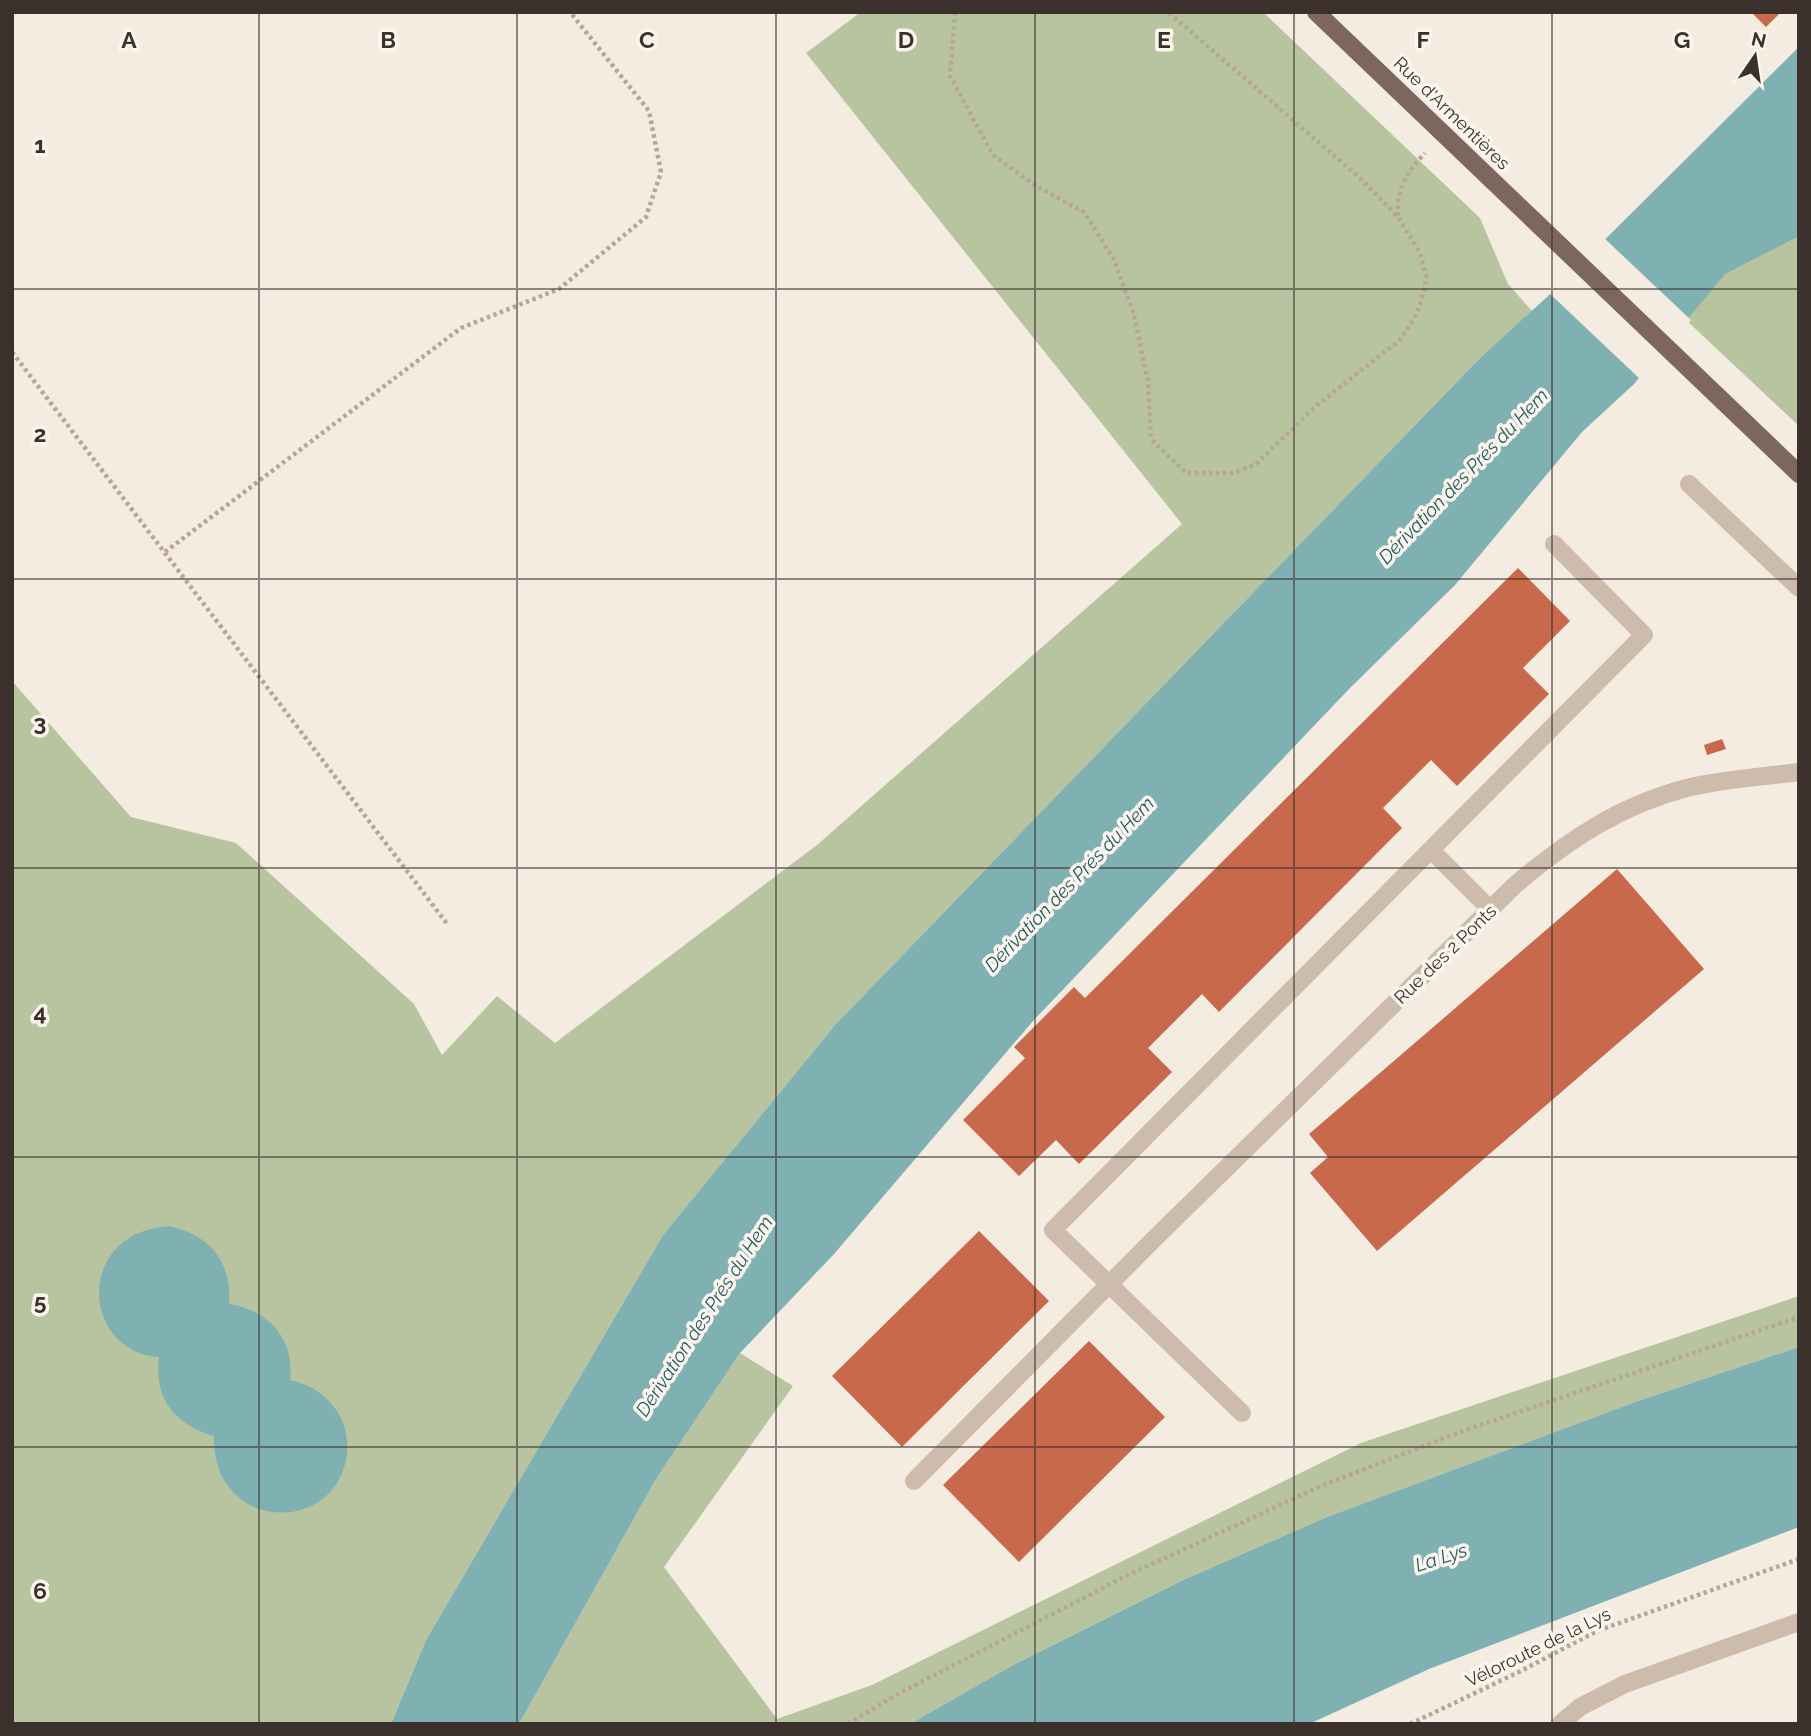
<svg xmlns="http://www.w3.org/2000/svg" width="1811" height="1736" viewBox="0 0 1811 1736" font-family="Raleway,sans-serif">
	<rect width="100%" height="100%" fill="#f4ebe1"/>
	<path fill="#b8c4a0" d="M861,12H1263L1480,218L1508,284L1532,311L1480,358L835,1025L663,1235L426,1640L391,1724H12V681L131,817L236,843L414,1004L442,1055L497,996L555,1043L817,845L1182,524L806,53Z
		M1799,169V426L1686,320Z
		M1799,1296V1347L1635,1402L1327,1517L1181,1581L1013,1665L910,1724H519L656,1479L740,1353L793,1386L664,1567L777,1719L872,1685L1361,1443Z"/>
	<path fill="#7fb0b2" d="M1799,47V236L1725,274L1634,384L1582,432L1455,585L1349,689L1033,1021L834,1254L740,1353L656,1479L519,1724H391L426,1640L663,1235L835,1025L1480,358L1547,297Z
		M168,1226C210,1235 232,1261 229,1304C268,1310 295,1338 290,1380C312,1385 329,1396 340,1416C346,1428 348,1440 347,1453C338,1537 211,1533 214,1436C174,1424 154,1399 159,1357C82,1352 73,1234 168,1226Z
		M1799,1347V1527L1429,1669L1309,1724H910L1013,1665L1181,1581L1327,1517L1635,1402Z"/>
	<path fill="#f4ebe1" d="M1603,237L1691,320L1641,380L1548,292Z"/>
	<path fill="#c8694b" d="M1751,12H1781L1766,27Z
		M1518,568L1570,621L1523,668L1549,694L1457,786L1431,760L1383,808L1402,828L1219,1012L1202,994L1148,1048L1172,1072L1079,1164L1056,1140L1019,1176L963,1120L1025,1058L1014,1047L1074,987L1085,998Z
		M1722,739L1726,749L1707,755L1704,745Z
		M1617,869L1704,969L1377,1251L1310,1173L1328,1157L1309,1134Z
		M979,1231L1049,1301L902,1447L832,1376Z
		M1089,1341L1165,1417L1019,1562L943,1485Z"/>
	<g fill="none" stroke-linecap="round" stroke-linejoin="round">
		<path stroke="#b9a596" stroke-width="4.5" stroke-dasharray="3.5 3.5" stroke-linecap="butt" d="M955,12L950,76L993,155L1036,186L1084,212L1113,258L1133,311L1148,381L1151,439L1186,473H1232L1255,465L1317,405L1400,340L1417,314L1425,287L1426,275L1420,253L1398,217L1360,178L1168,12
			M1398,216C1396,189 1407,172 1425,153
			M12,352L448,925
			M165,552L461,328L559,289L646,217L661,172L649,111L570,12
			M848,1724L898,1694L1126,1576L1319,1487L1457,1433L1799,1317
			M1410,1724L1517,1673L1597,1631L1799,1559"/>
		<path stroke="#cdbbac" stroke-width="18" d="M1689,484L1799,588
			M1431,850L1490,909
			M1242,1413L1053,1230L1644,635L1554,544
			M914,1481L1152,1241L1515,885C1567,841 1620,805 1687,788C1723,779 1762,777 1799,772
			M1560,1724L1580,1707L1625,1684L1799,1622"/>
		<path stroke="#7d675c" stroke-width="18" d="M1316,12L1799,474"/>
	</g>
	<path fill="none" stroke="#3b302b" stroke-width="2" stroke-opacity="0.55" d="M259,12V1724M517,12V1724M776,12V1724M1035,12V1724M1294,12V1724M1552,12V1724M12,289H1799M12,579H1799M12,868H1799M12,1157H1799M12,1447H1799"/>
	<g text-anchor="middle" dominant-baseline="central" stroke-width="7" stroke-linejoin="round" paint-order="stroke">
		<g font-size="18" fill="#3b302b" stroke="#fbf5ee">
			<text transform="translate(1452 113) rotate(44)">Rue d'Armentières</text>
			<text transform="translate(1445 954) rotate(-44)">Rue des 2 Ponts</text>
			<text transform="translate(1538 1647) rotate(-26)">Véloroute de la Lys</text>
		</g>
		<g font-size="19" font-style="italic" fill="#1f5a5e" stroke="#fbf5ee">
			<text transform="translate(1463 476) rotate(-46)">Dérivation des Prés du Hem</text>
			<text transform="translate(1069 884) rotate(-46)">Dérivation des Prés du Hem</text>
			<text transform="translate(704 1316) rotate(-57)">Dérivation des Prés du Hem</text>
			<text transform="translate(1441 1557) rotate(-18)">La Lys</text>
		</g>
	</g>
	<g font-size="23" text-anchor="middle" font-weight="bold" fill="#3b302b" stroke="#fbf5ee" stroke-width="7" stroke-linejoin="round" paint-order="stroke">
		<text x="129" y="48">A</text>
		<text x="388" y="48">B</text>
		<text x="647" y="48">C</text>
		<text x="906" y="48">D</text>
		<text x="1164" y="48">E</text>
		<text x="1423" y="48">F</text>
		<text x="1682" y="48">G</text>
		<text x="40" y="153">1</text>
		<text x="40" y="442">2</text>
		<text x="40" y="731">3</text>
		<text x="40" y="1021">4</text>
		<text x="40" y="1310">5</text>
		<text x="40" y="1599">6</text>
	</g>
	<rect width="1811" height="1736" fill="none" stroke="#3b302b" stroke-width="28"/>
	<g transform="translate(1755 56) rotate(13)" stroke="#fbf5ee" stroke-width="5" paint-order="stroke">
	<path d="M0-5L12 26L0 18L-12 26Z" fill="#3b302b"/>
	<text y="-10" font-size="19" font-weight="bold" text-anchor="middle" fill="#3b302b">N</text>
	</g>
</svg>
